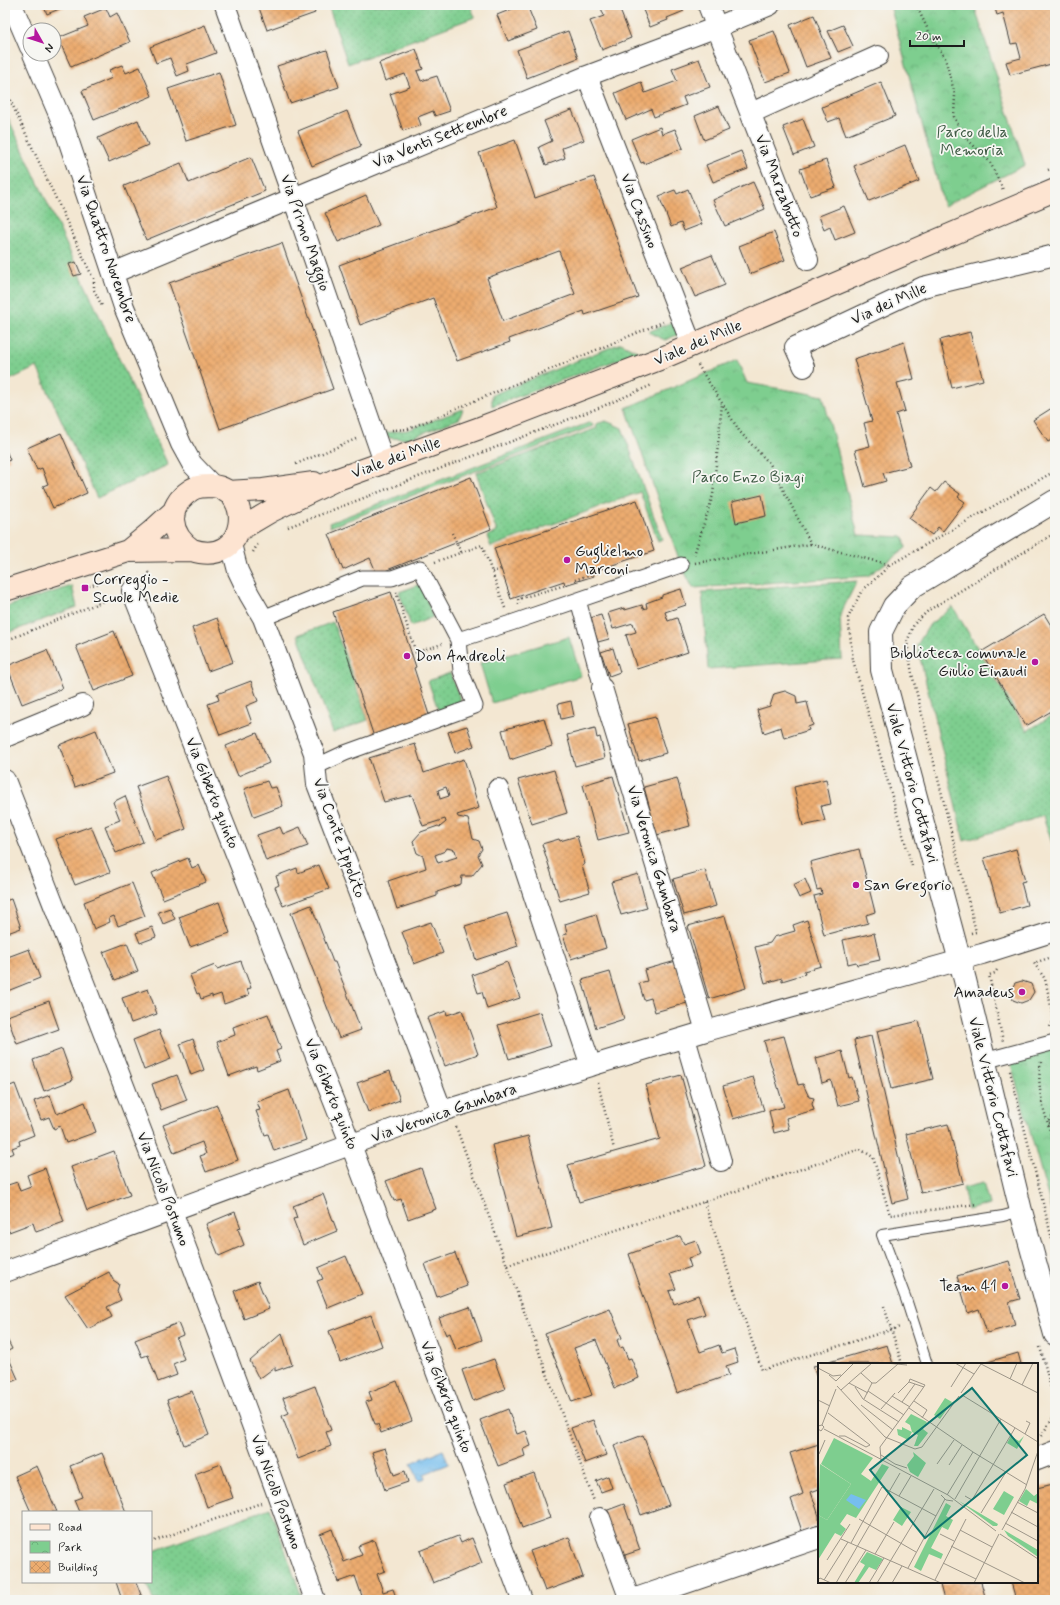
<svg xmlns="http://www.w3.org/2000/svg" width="1060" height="1605" viewBox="0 0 1060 1605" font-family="Mynerve,sans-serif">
	<defs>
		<pattern id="grass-dots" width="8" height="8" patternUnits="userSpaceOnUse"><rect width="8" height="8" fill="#7ece8f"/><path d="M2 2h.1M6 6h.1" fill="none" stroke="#6cb07b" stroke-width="1.8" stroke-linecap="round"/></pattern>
		<pattern id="park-crowns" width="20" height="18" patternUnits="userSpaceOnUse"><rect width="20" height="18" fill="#7ece8f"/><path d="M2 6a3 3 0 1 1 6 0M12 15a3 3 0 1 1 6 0" fill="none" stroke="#6cb07b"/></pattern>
		<pattern id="water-ripples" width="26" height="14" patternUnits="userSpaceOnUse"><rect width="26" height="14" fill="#76beee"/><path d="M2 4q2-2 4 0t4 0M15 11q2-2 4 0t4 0" fill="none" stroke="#66a3cc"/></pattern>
		<pattern id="building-cross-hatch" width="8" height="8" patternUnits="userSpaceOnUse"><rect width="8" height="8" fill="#ecac6f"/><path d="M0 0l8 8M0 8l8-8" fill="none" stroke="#ca9360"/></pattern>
	</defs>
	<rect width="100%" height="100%" fill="#f6f6f2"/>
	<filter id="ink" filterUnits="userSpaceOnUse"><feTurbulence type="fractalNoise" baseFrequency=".025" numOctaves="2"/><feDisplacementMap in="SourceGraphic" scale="8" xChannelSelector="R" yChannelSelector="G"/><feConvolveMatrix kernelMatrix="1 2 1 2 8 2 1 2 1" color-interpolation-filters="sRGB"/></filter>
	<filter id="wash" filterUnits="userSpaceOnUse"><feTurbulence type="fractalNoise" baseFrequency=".012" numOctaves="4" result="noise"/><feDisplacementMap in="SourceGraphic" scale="16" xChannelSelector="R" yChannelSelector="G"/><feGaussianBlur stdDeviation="0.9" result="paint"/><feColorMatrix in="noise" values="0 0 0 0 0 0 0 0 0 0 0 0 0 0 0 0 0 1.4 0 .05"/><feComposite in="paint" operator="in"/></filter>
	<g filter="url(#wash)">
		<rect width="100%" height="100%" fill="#f3e7d2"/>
		<path fill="url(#grass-dots)" stroke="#4d7556" d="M328,5H470L475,17L348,64Z
			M5,111L168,465L97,498L37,367L5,382Z
			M677,320L682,333L665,340L648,332Z
			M621,343L639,352L492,406V395Z
			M463,409L459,419L407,439L390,438L384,433L408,430Z
			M606,421L622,428L662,539L658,541L640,492L491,547L487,536L497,532L476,473L597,428L596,424Z
			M857,581L840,615L842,659L708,669L702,592Z
			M421,584L433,617L411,626L399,592Z
			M72,586L77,607L5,634V607Z
			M953,607L1027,731L1055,714V852L1043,816L964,841L917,645L930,624Z
			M333,622L368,720L333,733L298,635Z
			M450,673L463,706L440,715L428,681Z
			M270,1508L303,1600H153L146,1582H151V1552Z"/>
		<path fill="url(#park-crowns)" stroke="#4d7556" d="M890,5H974L1025,165L944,206Z
			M737,360L747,383L823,396L858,535L904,537L906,548L868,576L693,588L681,565L626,408Z
			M1055,1043V1221L1009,1057Z
			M983,1183L989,1204L968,1210L963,1188Z"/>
		<path fill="#7ece8f" stroke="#4d7556" d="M591,422L593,426L330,527L329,523Z
			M569,637L581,676L492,703L480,663Z"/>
		<path fill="url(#water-ripples)" stroke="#496d85" d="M443,1450L449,1464L424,1474L425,1478L419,1481L411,1463Z"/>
		<g id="blocks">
			<path fill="url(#building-cross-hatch)" fill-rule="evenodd" d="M43,5H69L47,14Z
				M258,5H312L315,13L267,30Z
				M522,5H527L537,30L508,41L497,15Z
				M600,5H618L631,38L602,50L590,21L604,16Z
				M641,5H682L684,11L667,18L668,20L650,27Z
				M994,5H1055V63L1010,75L1006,62L1021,58L1017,43L1011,44L1003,13L997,15Z
				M106,8L110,17L117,13L130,42L71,67L58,38L88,26L84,17Z
				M814,15L831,58L806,67L790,25Z
				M205,25L216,53L187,64L189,71L177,76L170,58L156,63L150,47Z
				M843,25L853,46L838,52L828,31Z
				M568,31L578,58L527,78L517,50Z
				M774,31L790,73L765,82L749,40Z
				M416,49L423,69L417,71L421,81L437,76L450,111L435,116L433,111L418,117L421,125L403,131L390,94L410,87L405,74L385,81L379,63Z
				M327,50L339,87L290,103L277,66Z
				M699,59L710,87L683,97L686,105L654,117L651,109L626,120L615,93L641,82L645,93L677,81L672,69Z
				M122,65L126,73L140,67L152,96L94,120L82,91L112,78L109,70Z
				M219,72L236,125L186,141L168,89Z
				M881,82L895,116L846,136L839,118L828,122L822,107Z
				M719,106L729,130L704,140L695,116Z
				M572,110L584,140L562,148L565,158L546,165L539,147L552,141L544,121Z
				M347,111L361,146L312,166L298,131Z
				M803,119L814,147L794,155L783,127Z
				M138,120L148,145L109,162L98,138Z
				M660,127L662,134L675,129L683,148L644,164V162L641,163L631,139Z
				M515,140L535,198L594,177L638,297L585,315L584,311L509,339L510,342L457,361L433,298L360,325L339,265L497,207L479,153ZM559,251L575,294L503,321L487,278Z
				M905,145L919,181L869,201L854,166Z
				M741,151L748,169L713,182L706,165Z
				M251,157L265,191L146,240L124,186L181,163L189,183Z
				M826,160L836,187L810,196L800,169Z
				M753,182L765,209L725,226L713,200Z
				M688,189L702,224L684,231L681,223L671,227L659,196L675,190L677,194Z
				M366,195L379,225L338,242L325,213Z
				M844,206L855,232L835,240L830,227L824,230L819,216Z
				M774,232L785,260L750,274L739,246Z
				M282,243L333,389L220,429L169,283Z
				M712,255L725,285L695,297L682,267Z
				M76,262L81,274L74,276L69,264Z
				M970,332L983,380L952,388L940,340Z
				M904,342L914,379L897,383L905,411L896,414L910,466L883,473L886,481L865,487L855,450L870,446L864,423L872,421L854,359Z
				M1055,406V438L1048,442L1033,420Z
				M61,433L87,493L53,508L43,486L48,484L42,468L37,470L27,448Z
				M5,448L10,460L5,462Z
				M471,477L491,529L377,574L370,558L343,570L329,534Z
				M944,482L960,494L958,497L965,502L943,531L938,527L932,535L909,518L931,488L936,492Z
				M762,495L766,516L736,523L732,502Z
				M637,500L654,551L592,572L594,576L565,585L564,581L511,599L494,548Z
				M681,589L686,605L665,612L668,621L677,618L688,652L637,669L626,635L636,632L633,623L613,629L608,613L624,608L625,610L642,605L643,609L647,608L646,603L662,597V595Z
				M391,592L416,667L414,668L430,718L374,737L333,612Z
				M1044,614L1055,632V709L1026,726L981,652Z
				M601,615L609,639L598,642L590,618Z
				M217,618L233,662L208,671L192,628Z
				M114,631L132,676L94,691L76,646Z
				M613,648L620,672L609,676L601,652Z
				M47,650L63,688L22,704L7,666Z
				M251,681L258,701L246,706L252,723L220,735L208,704L219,700L217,694Z
				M785,691L796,696L797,704L807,702L813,725L808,727L809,730L784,738L781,727L764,733L757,710L770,706L774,694Z
				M571,701L574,716L561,719L558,704Z
				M655,717L666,753L639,761L628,724Z
				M544,718L552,746L510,760L502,730Z
				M467,726L474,746L455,753L448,732Z
				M595,728L597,738L600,737L605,758L575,766L567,735Z
				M96,730L113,773L75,787L59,745Z
				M257,733L269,763L238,776L226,746Z
				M415,744L424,773L464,759L479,808L457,815L458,817L468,819L473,839L479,841L482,849L478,855L482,864L472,876H462L461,884L437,892V896L397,909L388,881L426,868L423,856L417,853L413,841L421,832L438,826L440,827L446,822L445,819L423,826L412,795L384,802L369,758ZM446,787L449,796L440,799L438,790ZM447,848L455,850L457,857L438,863L435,855L445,851Z
				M554,770L567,813L532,824L518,780Z
				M166,776L186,829L156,840L136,787Z
				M613,776L629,832L598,840L583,785Z
				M677,778L690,826L657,835L644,787Z
				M826,779L831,804L821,806L825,821L803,826L794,787Z
				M267,781L270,788L276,787L283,806L254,817L244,789Z
				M125,796L143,842L116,853L105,826L120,820L113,802Z
				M91,826L110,872L75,885L56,839Z
				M280,827L283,834L300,827L308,846L266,861L257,835Z
				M577,836L585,864L582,866L590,892L560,901L542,844L559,839L560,841Z
				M859,849L875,912L866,915L868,923L824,935L814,896L822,894L821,889L817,890L810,862Z
				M1016,849L1025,881L1021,882L1027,905L1000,913L984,858Z
				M188,858L192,868L199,865L206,882L163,899L152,873Z
				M319,865L329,889L283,906L275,887L279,885L276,876L297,868L298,873Z
				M705,870L716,906L684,915L673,879Z
				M638,874L647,908L621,915L611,882Z
				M805,879L811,893L799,898L793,885Z
				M132,883L145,916L118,926L114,916L109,918L110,922L94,929L84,902Z
				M11,899L21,928L5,934V901Z
				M219,902L230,933L190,947L179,917Z
				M311,905L333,962H335L361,1030L339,1038L291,913Z
				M170,908L175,919L163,924L158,912Z
				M507,913L518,946L476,960L465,926Z
				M596,914L606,948L571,959L563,935L567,934L565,924Z
				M725,916L746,988L709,999L688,926Z
				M807,920L821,966L804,971L805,974L782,981V978L765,983L755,947L770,943L774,937L795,931L793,925Z
				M431,922L443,953L414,964L402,932Z
				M152,927L156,937L140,943L136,933Z
				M874,933L880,960L857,965L856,962L848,964L843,940Z
				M127,943L138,971L115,980L103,952Z
				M29,949L40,978L5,992V958Z
				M241,961L251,988L247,989L249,995L224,1004L221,994L212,997V995L201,999L199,993L197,994L190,975L215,965L217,969Z
				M676,961L687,1003L655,1012L651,998L644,1000L639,983L647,981L644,970Z
				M507,962L520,998L487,1009L482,992L478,993L472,975Z
				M610,972L624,1019L596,1028L582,980Z
				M1022,981L1031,984L1034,992L1029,1000L1021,1003L1013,1000L1010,991L1015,983Z
				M148,989L157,1014L131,1023L122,998Z
				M49,1001L59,1029L17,1044L7,1016Z
				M462,1010L478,1054L445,1066L427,1018L446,1011L447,1015Z
				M540,1012L551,1046L509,1059L498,1025Z
				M268,1014L281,1049L276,1051L280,1061L257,1070L256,1066L229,1076L217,1042L235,1035L233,1027Z
				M919,1021L933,1079L891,1089L877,1031Z
				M159,1030L171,1059L144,1070L133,1040Z
				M784,1036L798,1085L803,1084L809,1097L814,1098L812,1104L814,1110L786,1118L789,1129L774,1133L769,1111L784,1107L764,1041Z
				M871,1036L908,1199L892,1203L854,1040Z
				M193,1039L204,1070L191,1075L180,1044Z
				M62,1049L73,1080L44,1091L33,1060Z
				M842,1051L849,1078L852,1077L859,1101L838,1106L831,1080L822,1083L816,1058Z
				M390,1071L400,1100L368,1112L357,1083Z
				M177,1075L187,1100L161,1110L152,1084Z
				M681,1075L706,1166L579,1202L568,1165L660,1139L646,1085Z
				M753,1077L764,1110L733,1119L723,1086Z
				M15,1084L34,1135L19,1141L20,1145L12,1148L14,1153L5,1156V1088Z
				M289,1090L306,1140L274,1151L268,1134L265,1135L256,1111L260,1110L257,1102Z
				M50,1095L57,1114L85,1102L96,1132L66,1143L60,1126L54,1129L49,1117L41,1120L34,1101Z
				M217,1105L238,1160L206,1172L200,1156L206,1154L202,1142L174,1153L163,1125Z
				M948,1124L963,1183L921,1193L906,1134Z
				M528,1136L552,1228L516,1237L492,1145Z
				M114,1151L130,1195L87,1211L71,1167Z
				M45,1168L64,1222L36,1232L33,1223L9,1232L5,1221V1186L17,1182L20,1191L31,1187L27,1175Z
				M421,1168L436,1209L408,1219L401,1199L394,1201L386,1181Z
				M323,1194L337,1231L303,1245L293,1219L297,1218L293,1206Z
				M235,1212L241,1228L238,1229L244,1245L219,1256L206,1224Z
				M680,1236L684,1244L696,1240L701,1254L688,1258L691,1267L670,1274L676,1289L669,1291L674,1304L698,1295L705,1314L688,1320L700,1352L719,1345L722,1353L734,1349L738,1362L726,1366L729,1375L677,1393L629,1254Z
				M455,1253L467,1286L437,1297L425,1264Z
				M346,1256L362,1294L328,1308L317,1281L323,1279L318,1268Z
				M1009,1261L1020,1299L1009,1302L1015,1325L987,1333L979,1309L968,1313L957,1276Z
				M109,1272L113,1280L119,1284L117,1291L121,1300L107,1307L112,1317L88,1329L65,1295Z
				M258,1281L269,1309L244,1319L234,1291Z
				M470,1307L482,1340L456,1350L450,1333L446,1335L439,1318Z
				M610,1309L622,1338L617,1340L620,1348L623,1347L628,1359L631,1358L639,1378L615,1388L596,1340L574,1348L592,1395L572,1402L545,1334Z
				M371,1315L382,1346L340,1362L329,1331Z
				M178,1323L183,1335L176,1338L184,1359L173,1364L177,1375L158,1382L148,1355L142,1357L135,1340Z
				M282,1333L292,1365L275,1371V1367L259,1379L250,1361Z
				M5,1335L12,1349L6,1352L18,1379L5,1385Z
				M887,1345L893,1364H822Z
				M1018,1353L1021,1364H988V1362Z
				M494,1359L505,1389L473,1401L462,1370Z
				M819,1365V1384L813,1366Z
				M397,1381L412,1421L381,1433L378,1424H375L366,1402L372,1400L369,1392Z
				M315,1386L331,1430L326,1432L331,1446L298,1459L282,1416L289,1413L283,1398Z
				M192,1391L209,1435L184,1445L167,1400Z
				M508,1409L517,1434L526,1431L531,1446L523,1449L525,1456L498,1466L480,1420Z
				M593,1420L607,1455L585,1463L571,1428Z
				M643,1435L669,1505L641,1515L614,1446Z
				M819,1444V1489L811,1492L819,1516V1525L802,1531L791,1499L803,1494L790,1453Z
				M385,1448L394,1475L405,1471L408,1482L385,1490L372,1452Z
				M102,1453L126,1512H79L74,1500L82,1497L70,1466Z
				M221,1464L233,1498L207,1507L195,1474Z
				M37,1466L57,1512H31L15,1476Z
				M534,1473L550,1518L522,1528L506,1483Z
				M608,1476L612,1488L601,1492L596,1481Z
				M1053,1484L1055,1490V1600H1016L1011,1582H1037V1488Z
				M624,1504L640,1550L616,1558L600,1513Z
				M332,1529L344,1562L362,1555L358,1546L374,1540L385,1571L377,1574L383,1592L393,1589L397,1600H352L362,1596L355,1576L338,1582L320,1534Z
				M458,1536L461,1543L472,1538L482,1563L433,1583L420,1551Z
				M569,1537L583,1577L545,1591L530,1551Z
				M116,1582H136L143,1600H122Z
				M952,1582H981L986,1600H944L940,1585Z"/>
		</g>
	</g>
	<g filter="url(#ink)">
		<use href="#blocks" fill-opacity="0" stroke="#3c3a37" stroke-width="1"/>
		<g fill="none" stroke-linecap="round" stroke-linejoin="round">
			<g stroke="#3c3a37" stroke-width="12">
				<path id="service" d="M927,1364L906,1299L882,1235L1003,1216L1021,1211"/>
			</g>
			<g stroke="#3c3a37" stroke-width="17">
				<path id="pedestrian" d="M578,600L602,688
					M263,618L362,578H392L420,568L458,640L511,623L681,565
					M315,767L345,753L475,706L461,671L458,640
					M984,1061L1055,1042"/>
			</g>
			<g stroke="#3c3a37" stroke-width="22">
				<path id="minor" d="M12,5L30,47
					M225,5L293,198L384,462
					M708,5L808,260
					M33,54L63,124L124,307L181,444L192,464L214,487
					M587,76L692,346
					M751,113L878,56
					M113,273L587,76L717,27L770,5
					M804,367L795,347L923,287L1055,255
					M232,542V548L238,571L249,594L263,618L314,753L317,784L442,1111
					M132,591L351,1145L522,1600
					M602,688L706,1031
					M5,737L83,705
					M5,780C111,1052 218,1324 315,1600
					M498,789L591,1066
					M685,1038L721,1161
					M5,1272L442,1111L706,1031L982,954L1055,931
					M600,1518L630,1600"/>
			</g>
			<g stroke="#3c3a37" stroke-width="24">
				<path id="tertiary" d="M1055,501L912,587L894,606L881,632L882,670L965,980L1021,1211L1055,1334
					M1037,1459L1055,1452
					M633,1600L819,1537"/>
			</g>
			<g stroke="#3c3a37" stroke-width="24">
				<path id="secondary" d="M227,492L263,490L314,483
					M239,530L271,511L335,480L480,428L662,358L1055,190
					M128,551L151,532L174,511
					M5,590L128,551L192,550C248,568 255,489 212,486C205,486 197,486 191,490C165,507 169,534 192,550"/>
			</g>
			<path stroke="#3c3a37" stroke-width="2.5" stroke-dasharray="1 3" stroke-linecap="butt" d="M916,5L932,38L945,58L955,95L954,117L963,135L990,162L1003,190
				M5,89L92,276
				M1048,170L1055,167
				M94,278V290L102,306
				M698,365L740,432L770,464L811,544L890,565
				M392,430L408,429L663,322
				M296,464L356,439
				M288,527L601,407L652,385
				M452,533L461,552
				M253,552L259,542
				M694,555L713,495L722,404
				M435,562L482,545L505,608
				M695,563L811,544
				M492,572L501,569
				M145,580L148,573L152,572
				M575,580L597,572L598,576
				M89,586L119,577
				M396,592L416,653
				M519,604L518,599L569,584
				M5,641L116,596
				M411,654L442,644
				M912,866L853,660L848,618L861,592L890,565L1055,471
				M971,933L976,932L912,674L907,642L914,624L929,610L1055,533
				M997,970L995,973L989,975L1003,1041
				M1050,1027L1054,1020L1045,979L1034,963L1055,956
				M1041,1062C1035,1091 1047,1119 1055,1147
				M1010,1071L1055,1251
				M598,1083L614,1149
				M1055,1114L1048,1122L1055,1126
				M456,1127L594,1501
				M704,1202L762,1370L900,1327
				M507,1265L704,1202L860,1149L873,1157L890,1215L977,1204
				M884,1306L902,1364
				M1040,1347L1055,1403
				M1041,1436L1055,1415
				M151,1542L261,1503"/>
			<use href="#service" stroke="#fff" stroke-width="10"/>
			<use href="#pedestrian" stroke="#fff" stroke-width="15"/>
			<use href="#minor" stroke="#fff" stroke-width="20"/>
			<use href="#tertiary" stroke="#fff" stroke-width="22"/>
			<use href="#secondary" stroke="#fde4d1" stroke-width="22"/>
		</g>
	</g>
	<g fill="#b5179e" stroke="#f6f6f2" stroke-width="1.5">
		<circle cx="567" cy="560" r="4"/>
		<rect x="81" y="584" width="8" height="8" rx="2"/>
		<circle cx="407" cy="656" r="4"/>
		<circle cx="1035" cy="662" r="4"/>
		<circle cx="856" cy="885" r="4"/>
		<circle cx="1022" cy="992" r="4"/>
		<circle cx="1005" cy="1286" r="4"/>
	</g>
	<g text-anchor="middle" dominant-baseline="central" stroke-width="3.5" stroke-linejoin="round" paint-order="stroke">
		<g font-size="16" fill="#3e5a44" stroke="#f6f6f2">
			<text x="972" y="132">Parco della<tspan x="972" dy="18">Memoria</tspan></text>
			<text x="748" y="477">Parco Enzo Biagi</text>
		</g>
		<g font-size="16" fill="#1c1c1c" stroke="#f6f6f2">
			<text transform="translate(440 137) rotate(-22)">Via Venti Settembre</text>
			<text transform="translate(779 186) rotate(69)">Via Marzabotto</text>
			<text transform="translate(639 211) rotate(69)">Via Cassino</text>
			<text transform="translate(305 233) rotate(71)">Via Primo Maggio</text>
			<text transform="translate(106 249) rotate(71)">Via Quattro Novembre</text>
			<text transform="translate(889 304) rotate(-24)">Via dei Mille</text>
			<text transform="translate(698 343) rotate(-23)">Viale dei Mille</text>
			<text transform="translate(396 458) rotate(-20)">Viale dei Mille</text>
			<text transform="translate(912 783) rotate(75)">Viale Vittorio Cottafavi</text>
			<text transform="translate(212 793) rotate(68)">Via Giberto quinto</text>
			<text transform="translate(339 838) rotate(70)">Via Conte Ippolito</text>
			<text transform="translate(654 859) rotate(73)">Via Veronica Gambara</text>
			<text transform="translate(331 1094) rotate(68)">Via Giberto quinto</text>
			<text transform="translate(993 1097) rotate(76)">Viale Vittorio Cottafavi</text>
			<text transform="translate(444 1113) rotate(-19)">Via Veronica Gambara</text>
			<text transform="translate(163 1189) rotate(69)">Via Nicolò Postumo</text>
			<text transform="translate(446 1397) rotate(69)">Via Giberto quinto</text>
			<text transform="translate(276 1492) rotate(70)">Via Nicolò Postumo</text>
		</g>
		<g font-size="16" fill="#1c1c1c" stroke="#f6f6f2" text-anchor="start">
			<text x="575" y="551">Guglielmo<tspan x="575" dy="18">Marconi</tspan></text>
			<text x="93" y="579">Correggio -<tspan x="93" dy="18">Scuole Medie</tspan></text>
			<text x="1027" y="653" text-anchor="end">Biblioteca comunale<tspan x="1027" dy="18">Giulio Einaudi</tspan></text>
			<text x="415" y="656">Don Andreoli</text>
			<text x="864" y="885">San Gregorio</text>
			<text x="1014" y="992" text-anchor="end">Amadeus</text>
			<text x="997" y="1286" text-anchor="end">Team 41</text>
		</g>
	</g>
	<g transform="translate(818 1363)">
		<rect width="220" height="220" fill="#f3e7d2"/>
		<path d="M93,51L109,59L105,66L110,70L100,83H96L100,72L94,69L90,77L80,72L79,66L84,67V64L94,69L92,62L87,59ZM193,73L201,78L206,73L199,86L189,80ZM208,126L216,133L220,130V141L212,137L209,143L201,138ZM186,128L196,134L186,152L175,146ZM141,138L180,161L179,163H175ZM128,140L133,143L128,153L135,157L130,167L124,164L113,185L125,191L123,196L111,191L103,208L96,204ZM83,144L93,149L84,163L75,157ZM186,167L220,187V194L190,173Z" fill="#7ece8f"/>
		<path d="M127,35L134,39L122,56L116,52ZM16,75L55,95L43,111L53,118L64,101L71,104L38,155L29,151L22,161L28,166L23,173L17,170L0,197V152L9,157L33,121L3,101ZM95,89L108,100L100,114L92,109L89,102L96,93ZM49,189L65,196L58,207L51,204L40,220H36L47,202L42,199Z" fill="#7ece8f"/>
		<path d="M2,101L33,121L9,157L0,152Z" fill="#7ece8f"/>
		<path d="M33,131L48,137L41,146L28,137Z" fill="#76beee"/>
		<path fill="none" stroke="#9d9689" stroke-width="1" d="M67,0L89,2M137,0L156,11M163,1L220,30M0,5L15,13L23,12M43,10L54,20M11,12L18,18L36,0M192,16L199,0M31,20L50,30M54,20H58L80,1M204,22L215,0M19,23L67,74L97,86L104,84L141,33M37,24L45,36L81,59M133,24L148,0M23,27L54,0M50,28L86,52M80,30L91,19M143,30L163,1M144,32L220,79M74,33L92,44M46,36L54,20M0,37L12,43M96,38L109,47L104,55M84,39L97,21M43,42L75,67M91,45L155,89L209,122M63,46L77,30M10,50L52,82L48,84L27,73H21M4,62L18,26M0,63L4,62L6,64L3,68L0,66M6,66L130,132L178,168M207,71L212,60L208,58M1,91L7,77M63,92L77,101L89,105M63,97L62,84L103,28L107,22L92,16L91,19L106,24M119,101L136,77M131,102L144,82M123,132L128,137L135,138M129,132L155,89M81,133L93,113M147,133L154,137L197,65M137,136L183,56M199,139L220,150M193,149L220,164M163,150L188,109M41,156L98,189M187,160L220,178M142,167L174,184M184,167L207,126L220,88M122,171L136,178M182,171L220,196M23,176L123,220M33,180L64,124L118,153M133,183L207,220M57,191L76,159M9,197L32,161M125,200L158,216M90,205L127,136M0,217L2,215L13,220M6,217L30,179M117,217L148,156M18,220L82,110M27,220L48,187M51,220L66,195M59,220L116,126M74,220L84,203M156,220L181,171"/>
		<path fill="#0f766e" fill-opacity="0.15" stroke="#0f766e" stroke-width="2" d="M154,25L209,92L107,175L52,107Z"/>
		<rect width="220" height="220" fill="none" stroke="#1c1c1c" stroke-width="2"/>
	</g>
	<rect width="1060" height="1605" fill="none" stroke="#f6f6f2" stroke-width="20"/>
	<rect x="22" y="1511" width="130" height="72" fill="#f6f6f2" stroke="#9f9f9c"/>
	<rect x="30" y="1524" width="20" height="6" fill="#fde4d1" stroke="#9f9f9c"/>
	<text x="58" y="1531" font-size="12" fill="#1c1c1c">Road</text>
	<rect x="30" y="1541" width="20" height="12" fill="url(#park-crowns)" stroke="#9f9f9c"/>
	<text x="58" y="1551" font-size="12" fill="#1c1c1c">Park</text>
	<rect x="30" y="1561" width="20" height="12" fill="url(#building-cross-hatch)" stroke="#9f9f9c"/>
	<text x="58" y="1571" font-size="12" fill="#1c1c1c">Building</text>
	<g transform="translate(42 42) rotate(129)"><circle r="19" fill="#f6f6f2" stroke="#9f9f9c"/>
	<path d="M0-3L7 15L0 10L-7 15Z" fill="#b5179e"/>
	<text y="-6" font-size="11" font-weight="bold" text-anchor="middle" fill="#1c1c1c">N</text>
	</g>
	<path d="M910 40v6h54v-6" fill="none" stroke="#1c1c1c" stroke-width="2"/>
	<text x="916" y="40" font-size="12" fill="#1c1c1c" stroke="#f6f6f2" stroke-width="3" paint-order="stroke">20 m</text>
</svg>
